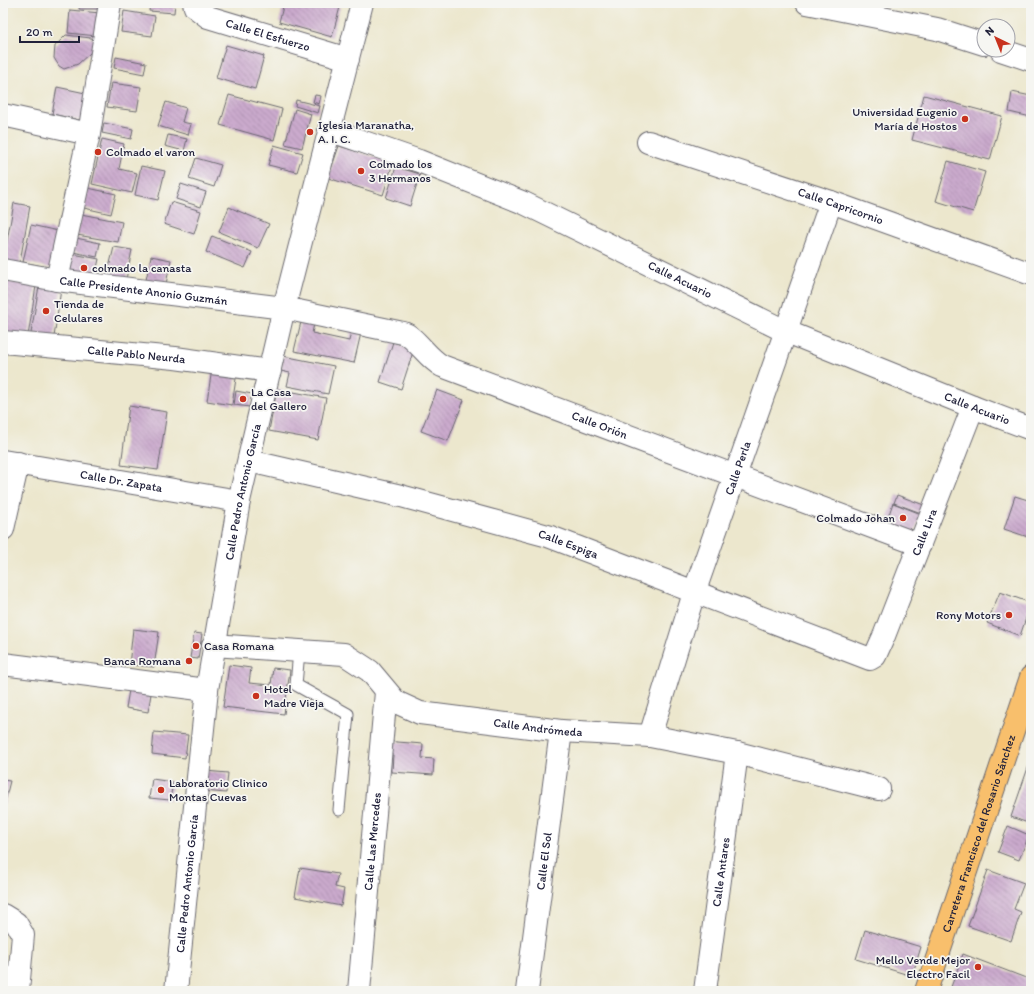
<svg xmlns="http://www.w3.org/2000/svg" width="1034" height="994" viewBox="0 0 1034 994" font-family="Itim,sans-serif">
	<defs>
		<pattern id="building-back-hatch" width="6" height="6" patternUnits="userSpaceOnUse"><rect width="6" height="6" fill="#cbaacd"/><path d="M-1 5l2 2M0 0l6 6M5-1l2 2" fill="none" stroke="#a48aa8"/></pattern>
	</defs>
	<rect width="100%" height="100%" fill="#f6f6f2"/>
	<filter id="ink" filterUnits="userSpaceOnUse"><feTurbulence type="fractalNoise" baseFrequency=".025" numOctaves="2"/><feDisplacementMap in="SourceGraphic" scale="8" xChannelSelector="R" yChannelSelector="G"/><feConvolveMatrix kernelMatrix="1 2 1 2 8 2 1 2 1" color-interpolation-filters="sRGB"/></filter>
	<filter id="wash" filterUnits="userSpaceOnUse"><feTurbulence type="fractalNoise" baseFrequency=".012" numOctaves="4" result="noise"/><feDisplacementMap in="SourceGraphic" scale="16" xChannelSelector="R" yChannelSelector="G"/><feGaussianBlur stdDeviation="0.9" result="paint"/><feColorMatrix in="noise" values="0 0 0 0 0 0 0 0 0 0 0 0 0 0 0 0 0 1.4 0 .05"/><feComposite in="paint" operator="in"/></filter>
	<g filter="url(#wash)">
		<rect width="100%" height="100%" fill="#ece7cd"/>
		<g id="blocks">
			<path fill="url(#building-back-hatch)" d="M80,3H100V9H79Z
				M117,3H140V7H117Z
				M150,3H175L174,13L149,11Z
				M284,3H326L340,7L332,37L279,22Z
				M70,10L100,13L97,36L68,33Z
				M124,11L155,16L152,36L121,32Z
				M66,35L99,39L90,53L78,64L64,69L59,66L54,58L55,46Z
				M226,45L264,56L255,89L216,78Z
				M116,57L146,63L144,74L114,68Z
				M111,83L141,87L137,111L107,107Z
				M57,87L90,94L84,121L52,114Z
				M1012,92L1031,96V117L1009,112Z
				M229,95L282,109L274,140L220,125Z
				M315,95L321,96L319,104L313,102Z
				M924,95L1002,116L990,160L912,140Z
				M296,100L320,106L318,113L295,106Z
				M166,102L186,108L182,122L191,124L188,135L158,126Z
				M295,109L311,114L302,148L285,144Z
				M104,123L133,129L131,139L102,133Z
				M168,135L187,139L184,151L165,146Z
				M102,139L124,144L119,169L137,173L132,193L92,184Z
				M274,145L303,153L297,172L268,165Z
				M339,146L393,163L383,195L328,178Z
				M196,158L221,165L214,187L189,179Z
				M948,161L985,172L973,212L936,201Z
				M141,166L165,171L158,200L135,195Z
				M396,167L420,174L410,206L386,198Z
				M181,184L206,192L201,207L176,199Z
				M88,188L116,194L111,214L84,208Z
				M171,202L201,211L194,234L164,224Z
				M14,203L30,206L19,267L3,262Z
				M229,207L269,224L258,248L219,232Z
				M81,214L122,222L118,242L77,235Z
				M31,225L58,231L51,268L23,262Z
				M212,236L252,252L245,268L206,252Z
				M76,238L100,243L97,257L73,252Z
				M114,247L132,250L125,284L106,280Z
				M73,254L99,259L94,281L68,276Z
				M151,256L171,260L166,284L146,280Z
				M3,281L36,286L28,336L3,332Z
				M39,286L61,289L54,337L31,333Z
				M301,322L314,324L312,333L349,341L351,331L361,333L354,363L294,351Z
				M393,342L414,349L401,389L380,382Z
				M283,356L334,366L328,394L287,386L290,373L281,371Z
				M212,369L237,372L232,405L207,401Z
				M277,389L326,398L318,440L269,431Z
				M437,390L464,400L448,441L421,431Z
				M236,391L252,394L250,407L234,405Z
				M129,406L167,412L158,470L121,465Z
				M897,495L924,505L921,513L894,503Z
				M1015,496L1031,501V538L1004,529Z
				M893,503L921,514L914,533L886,523Z
				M1000,592L1031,603L1020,636L987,623Z
				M133,629L159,632L154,667L129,665Z
				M194,633L202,634L198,659L190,658Z
				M229,665L251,668L249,683L271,685L273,668L290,670L284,714L223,707Z
				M130,684L152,688L148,712L126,708Z
				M154,732L188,735L185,758L152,754Z
				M385,741L423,744L422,758L434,759L433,775L392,772L393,755H384Z
				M1031,759V824L1011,817Z
				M205,771L228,773L226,793L203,791Z
				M152,779L173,782L170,800L149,798Z
				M3,780L10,781L4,805H3Z
				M1008,826L1029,835L1019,860L998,852Z
				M300,868L338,874L335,887L344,889L341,906L295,897Z
				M988,870L1024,883L1014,909L1021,912L1011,941L968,926Z
				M865,930L921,947L912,976L856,959Z
				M963,954L1031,980V991H960L951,987Z"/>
		</g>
	</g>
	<g filter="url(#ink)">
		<use href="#blocks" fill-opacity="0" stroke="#69676e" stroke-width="1"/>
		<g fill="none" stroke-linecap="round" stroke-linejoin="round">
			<g stroke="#69676e" stroke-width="13">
				<path id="lane" d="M299,651L296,685L348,714L339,810"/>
			</g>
			<g stroke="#69676e" stroke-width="24">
				<g id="street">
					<path id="s1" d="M194,3L195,7L208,17L348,59"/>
					<path d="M807,3L937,29L984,44"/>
					<path d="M1001,50L1031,60"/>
					<path d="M3,115L89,134"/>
					<path id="s2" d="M329,130L419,161L524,203L785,331L973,407L1031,429"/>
					<path id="s3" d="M648,142L831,202L1031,274"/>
					<path id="s4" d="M3,270L57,280L284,308L403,333C415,336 427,358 442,366L920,545"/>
					<path d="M57,280L89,134L110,3"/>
					<path id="s5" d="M3,342L175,358L270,371"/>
					<path id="s6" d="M3,461L239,501"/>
					<path id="s7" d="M249,461L401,496L548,536L870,659L875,656L884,636L973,407"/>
					<path d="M3,529L18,463"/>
					<path id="s8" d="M213,645L344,654L370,671L396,702L420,713L561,731L650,736L737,753L879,789"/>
					<path d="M3,664L207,690"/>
					<path id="s9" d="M650,736L694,593L831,202"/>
					<path d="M3,915L16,923L23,935L18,991"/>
					<path id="s10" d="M176,991L207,690L239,501L284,308L362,3"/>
					<path id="s11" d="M359,991L386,692"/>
					<path id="s12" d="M527,991L561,731"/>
					<path id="s13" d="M705,991L737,753"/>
				</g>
			</g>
			<g stroke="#69676e" stroke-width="24">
				<g id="primary">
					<path id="s14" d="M926,991L1031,677"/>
				</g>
			</g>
			<use href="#lane" stroke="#fff" stroke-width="11"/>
			<use href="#street" stroke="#fff" stroke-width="22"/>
			<use href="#primary" stroke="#f8bf6c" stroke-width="22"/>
		</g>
	</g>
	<g fill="#c8321e" stroke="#f6f6f2" stroke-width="1.5">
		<circle cx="965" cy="119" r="4"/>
		<circle cx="310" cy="132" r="4"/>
		<circle cx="98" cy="152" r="4"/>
		<circle cx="361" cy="171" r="4"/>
		<circle cx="84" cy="268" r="4"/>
		<circle cx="46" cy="311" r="4"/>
		<circle cx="243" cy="399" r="4"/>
		<circle cx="903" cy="518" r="4"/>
		<circle cx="1009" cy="615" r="4"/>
		<circle cx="196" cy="646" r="4"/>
		<circle cx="189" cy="661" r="4"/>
		<circle cx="256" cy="696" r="4"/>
		<circle cx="161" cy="790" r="4"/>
		<circle cx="978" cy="967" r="4"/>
	</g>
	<g text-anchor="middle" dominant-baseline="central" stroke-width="3.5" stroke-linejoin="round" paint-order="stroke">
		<g font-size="12" fill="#22223b" stroke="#f6f6f2">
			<text stroke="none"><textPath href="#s1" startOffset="83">Calle El Esfuerzo</textPath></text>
			<text stroke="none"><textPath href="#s3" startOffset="203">Calle Capricornio</textPath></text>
			<text stroke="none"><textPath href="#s2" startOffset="382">Calle Acuario</textPath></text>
			<text stroke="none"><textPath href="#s4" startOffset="142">Calle Presidente Anonio Guzmán</textPath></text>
			<text stroke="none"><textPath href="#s5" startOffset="134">Calle Pablo Neurda</textPath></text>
			<text stroke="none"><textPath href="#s2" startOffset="706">Calle Acuario</textPath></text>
			<text stroke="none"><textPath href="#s4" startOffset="625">Calle Orión</textPath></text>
			<text stroke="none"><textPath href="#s9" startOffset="282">Calle Perla</textPath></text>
			<text stroke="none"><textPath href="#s6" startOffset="120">Calle Dr. Zapata</textPath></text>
			<text stroke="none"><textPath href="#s10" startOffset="504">Calle Pedro Antonio García</textPath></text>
			<text stroke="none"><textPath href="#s7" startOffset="792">Calle Lira</textPath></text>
			<text stroke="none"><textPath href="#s7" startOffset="330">Calle Espiga</textPath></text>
			<text stroke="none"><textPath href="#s8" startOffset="348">Calle Andrómeda</textPath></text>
			<text stroke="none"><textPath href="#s14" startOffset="166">Carretera Francisco del Rosario Sánchez</textPath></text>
			<text stroke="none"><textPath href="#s11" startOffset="150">Calle Las Mercedes</textPath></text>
			<text stroke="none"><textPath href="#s12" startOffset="131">Calle El Sol</textPath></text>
			<text stroke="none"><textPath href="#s13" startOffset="120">Calle Antares</textPath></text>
			<text stroke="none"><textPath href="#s10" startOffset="108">Calle Pedro Antonio García</textPath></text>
		</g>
		<g font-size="12" fill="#22223b" stroke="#f6f6f2" text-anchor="start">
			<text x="957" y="112" text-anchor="end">Universidad Eugenio<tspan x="957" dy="14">María de Hostos</tspan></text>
			<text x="318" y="125">Iglesia Maranatha,<tspan x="318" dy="14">A. I. C.</tspan></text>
			<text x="106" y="152">Colmado el varon</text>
			<text x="369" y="164">Colmado los<tspan x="369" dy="14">3 Hermanos</tspan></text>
			<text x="92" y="268">colmado la canasta</text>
			<text x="54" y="304">Tienda de<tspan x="54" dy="14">Celulares</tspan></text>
			<text x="251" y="392">La Casa<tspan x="251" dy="14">del Gallero</tspan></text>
			<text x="895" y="518" text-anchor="end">Colmado Johan</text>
			<text x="1001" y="615" text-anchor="end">Rony Motors</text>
			<text x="204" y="646">Casa Romana</text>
			<text x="181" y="661" text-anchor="end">Banca Romana</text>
			<text x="264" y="689">Hotel<tspan x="264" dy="14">Madre Vieja</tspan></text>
			<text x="169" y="783">Laboratorio Clinico<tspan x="169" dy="14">Montas Cuevas</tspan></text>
			<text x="970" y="960" text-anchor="end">Mello Vende Mejor<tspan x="970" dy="14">Electro Facil</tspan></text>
		</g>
	</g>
	<rect width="1034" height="994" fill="none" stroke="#f6f6f2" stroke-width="16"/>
	<g transform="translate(996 38) rotate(317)"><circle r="19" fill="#f6f6f2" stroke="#a1a1a9"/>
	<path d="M0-3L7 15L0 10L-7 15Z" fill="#c8321e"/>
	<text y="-6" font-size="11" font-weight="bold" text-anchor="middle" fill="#22223b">N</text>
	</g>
	<path d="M20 36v6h59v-6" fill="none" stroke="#22223b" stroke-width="2"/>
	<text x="26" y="36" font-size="12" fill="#22223b" stroke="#f6f6f2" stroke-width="3" paint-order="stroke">20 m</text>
</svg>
